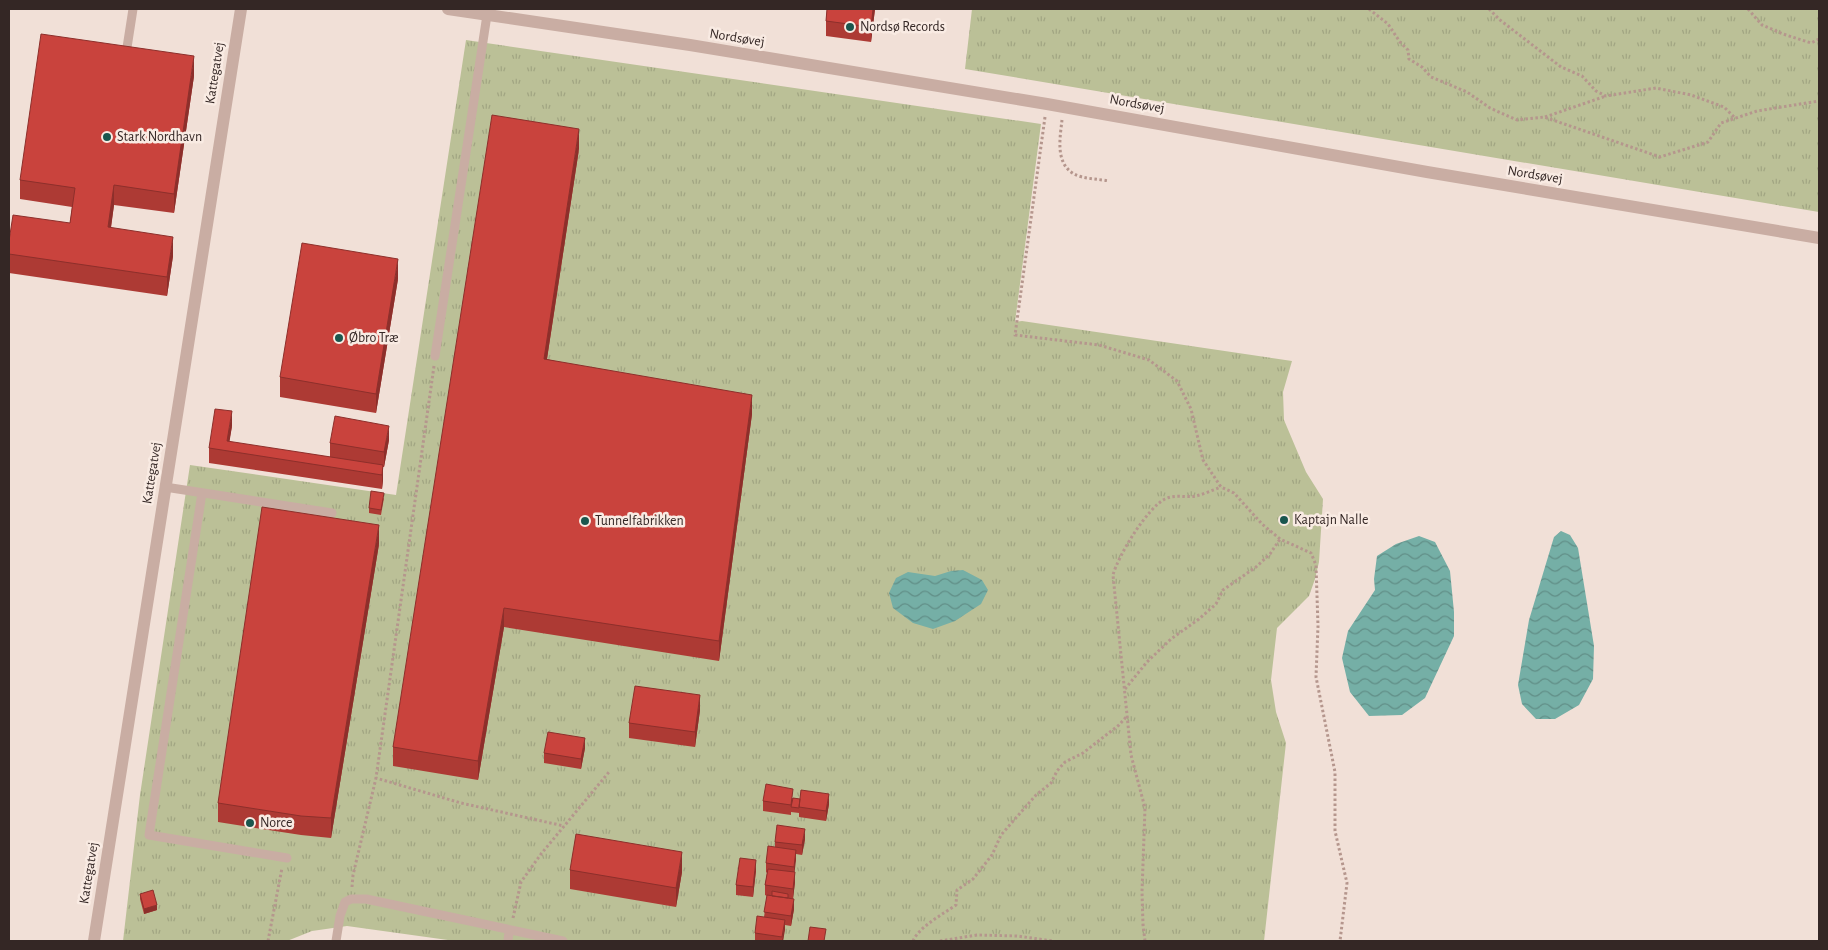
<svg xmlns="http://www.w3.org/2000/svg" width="1828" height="950" viewBox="0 0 1828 950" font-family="'Alegreya Sans',sans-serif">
	<defs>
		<pattern id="grass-tufts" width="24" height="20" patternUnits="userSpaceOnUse" patternTransform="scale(1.25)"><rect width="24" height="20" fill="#bbc097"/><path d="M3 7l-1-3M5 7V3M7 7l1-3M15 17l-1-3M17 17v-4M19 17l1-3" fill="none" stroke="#a1a582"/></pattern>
		<pattern id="water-waves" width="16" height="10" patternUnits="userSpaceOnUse" patternTransform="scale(1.25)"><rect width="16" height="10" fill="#75afa6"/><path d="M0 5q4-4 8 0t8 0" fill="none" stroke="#618e87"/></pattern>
	</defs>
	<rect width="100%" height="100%" fill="#f1e0d7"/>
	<path fill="url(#grass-tufts)" d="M972,9H1819V212L965,69Z
		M466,40L1041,124L1015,322L1022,321L1292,361L1283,392L1284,420L1306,472L1323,499L1319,562L1315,579L1309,596L1277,628L1271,680L1276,712L1286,743L1264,941H455L347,926L312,931L287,941H123L140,795L190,465L396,495Z"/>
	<path fill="url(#water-waves)" d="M1561,531L1570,535L1578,548L1594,646L1593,679L1579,705L1555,719H1536L1522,704L1518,685L1529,620L1554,537Z
		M1419,536L1435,542L1450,571L1454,612V636L1425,698L1402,715L1369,716L1350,692L1342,658L1348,631L1375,590L1374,579L1377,556L1396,544Z
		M963,570L982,580L988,590L981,604L955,621L933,629L913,623L893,608L889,593L896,578L908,572L935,576L951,571Z"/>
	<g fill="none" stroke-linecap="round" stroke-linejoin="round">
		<path stroke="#b5968d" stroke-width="3" stroke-dasharray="2.5 2.5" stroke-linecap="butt" d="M1369,9L1388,24L1400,42L1408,50L1409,59L1422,67L1431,77L1467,92L1490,108L1517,120L1544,117L1660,157L1708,142L1721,123L1757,111L1819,101
			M1489,9L1500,20L1561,67L1582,76L1596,91L1606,96L1656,88L1691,95L1724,107L1735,118
			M1748,9L1762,25L1783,34L1811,43L1819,39
			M1045,117L1015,335L1099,345L1149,360L1177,381L1191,409L1203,460L1221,487L1234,493L1262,524L1280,539L1311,553L1316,565L1318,626L1316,677L1335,772V831L1347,883L1340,941
			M1545,117L1606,96
			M1062,120C1060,138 1055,163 1074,174C1083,179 1099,179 1109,181
			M434,366L376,778L461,803L564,826
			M1125,689L1147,662L1171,639L1199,619L1216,604L1223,590L1256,567L1270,554L1280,539
			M352,887L353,875L376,778
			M513,918L521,882L541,854L609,772
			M268,941L282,868
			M913,941C919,927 943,914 956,905L957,890L973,879L992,855L1001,835L1036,795L1051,783L1057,771L1065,762L1083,753L1119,725L1127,716
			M940,941L977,935L1017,936L1053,941
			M1145,941L1143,925L1142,892L1145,808L1131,755L1113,575C1118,556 1147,508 1165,499C1175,494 1186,498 1196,496C1204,494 1213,490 1221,487"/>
		<path stroke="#c9ada3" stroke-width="9" d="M126,54L133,9
			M435,356L487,15
			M165,487L332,513
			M202,493L149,835L287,858
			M336,941L340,916L345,902L351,899H366L563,941
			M508,941L509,931"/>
		<path stroke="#c9ada3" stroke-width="12" d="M448,9L690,45L1047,104L1427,172L1819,238
			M94,941L241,9"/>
	</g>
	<path fill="#ad3a34" d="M827,9H875L871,42L826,36V21Z
		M194,76L174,213L114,205L111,228L173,256L167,296L9,273V241L70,223L72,207L20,199V180Z
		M579,149L547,359L752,414L719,661L504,627L478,780L393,766V747Z
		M398,279L376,413L280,397V377Z
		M232,426L229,442L330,457V443L389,440L384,467H383V480L382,489L209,463V448Z
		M384,498L381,515L369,513V508Z
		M379,544L331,838L301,835L218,822V803Z
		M700,710L695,747L629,738V723Z
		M585,748L581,769L544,763V753Z
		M793,798L829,804L826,821L799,817V813L791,812V815L763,811V801Z
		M805,839L802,855L796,854L794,872L795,882L793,898L794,909L791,926L785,925L783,941H755V933L764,917L767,896L765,895V885L767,873L766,872V863L775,847V842Z
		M570,870L682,872L676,907L570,889Z
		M756,870L753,897L736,895V885Z
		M140,894L157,910L144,914L140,899Z"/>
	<path fill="#8d2f2b" d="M873,9H875L871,42V27Z
		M194,56V76L174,213V194Z
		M579,129V149L544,378V359Z
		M114,185V205L108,247V227Z
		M173,237V256L167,296V277Z
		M398,259V279L376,413V394Z
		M752,395V414L719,661V641Z
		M232,411V426L228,451L227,441Z
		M389,426V440L384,467V452Z
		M383,465V480L382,489V475Z
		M379,525V544L331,838V818Z
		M504,608V627L478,780V761Z
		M700,695V710L695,747V732Z
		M585,738V748L581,769V759Z
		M829,794V804L826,821V811Z
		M805,829V839L802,855V845Z
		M796,850V860L794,877V867Z
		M682,852V872L676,907V888Z
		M756,860V870L753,897V887Z
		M795,872V882L793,899V889Z
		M794,899V909L791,926V916Z
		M157,905V910L144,914V909Z
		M785,920V930L783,941H782Z"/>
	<path fill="#c9433d" stroke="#8d2f2b" d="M827,9H873L871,27L826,21Z
		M41,34L194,56L174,194L114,185L108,227L173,237L167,277L9,254V241L13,215L70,223L75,188L20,180Z
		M492,115L579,129L544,359L752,395L719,641L504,608L478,761L393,747Z
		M302,243L398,259L376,394L280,377Z
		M215,409L232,411L227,441L383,465L382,475L209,448Z
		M335,416L389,426L384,452L330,443Z
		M371,491L384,493L381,510L369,508Z
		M262,507L379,525L331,818L301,816L218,803Z
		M635,686L700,695L695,732L629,723Z
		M548,732L585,738L581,759L544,753Z
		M766,784L793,789L791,805L763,801Z
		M801,790L829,794L826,811L799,807Z
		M793,798L800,799L799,808L791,807Z
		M777,825L805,829L802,845L775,842Z
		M576,834L682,852L676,888L570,870Z
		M768,846L796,850L794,867L766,863Z
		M740,858L756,860L753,887L736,885Z
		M768,869L795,872L793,889L765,885Z
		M153,890L157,905L144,909L140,894Z
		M772,891L788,894V898L772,896Z
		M767,895L794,899L791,916L764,912Z
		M757,916L785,920L782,937L755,933Z
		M810,927L826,929L824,941H808Z"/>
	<g fill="#1a564e" stroke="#f9ebe3" stroke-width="2">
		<circle cx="850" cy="27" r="5"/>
		<circle cx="107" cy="137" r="5"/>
		<circle cx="339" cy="338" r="5"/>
		<circle cx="1284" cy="520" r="5"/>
		<circle cx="585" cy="521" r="5"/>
		<circle cx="250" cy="823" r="5"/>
	</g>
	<g text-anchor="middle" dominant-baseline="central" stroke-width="5" stroke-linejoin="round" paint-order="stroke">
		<g font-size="14" fill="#342725" stroke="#f9ebe3" text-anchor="start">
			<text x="860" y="27">Nordsø Records</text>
			<text x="117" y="137">Stark Nordhavn</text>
			<text x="349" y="338">Øbro Træ</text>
			<text x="1294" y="520">Kaptajn Nalle</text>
			<text x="595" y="521">Tunnelfabrikken</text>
			<text x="260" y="823">Norce</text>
		</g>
		<g font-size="14" fill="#342725" stroke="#f9ebe3">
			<text transform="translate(737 38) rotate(9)">Nordsøvej</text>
			<text transform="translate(215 73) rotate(-81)">Kattegatvej</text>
			<text transform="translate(1137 104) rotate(10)">Nordsøvej</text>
			<text transform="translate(1535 175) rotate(9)">Nordsøvej</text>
			<text transform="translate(152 473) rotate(-81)">Kattegatvej</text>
			<text transform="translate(89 873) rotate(-81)">Kattegatvej</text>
		</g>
	</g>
	<rect width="1828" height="950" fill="none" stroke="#342725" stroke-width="20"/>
</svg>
